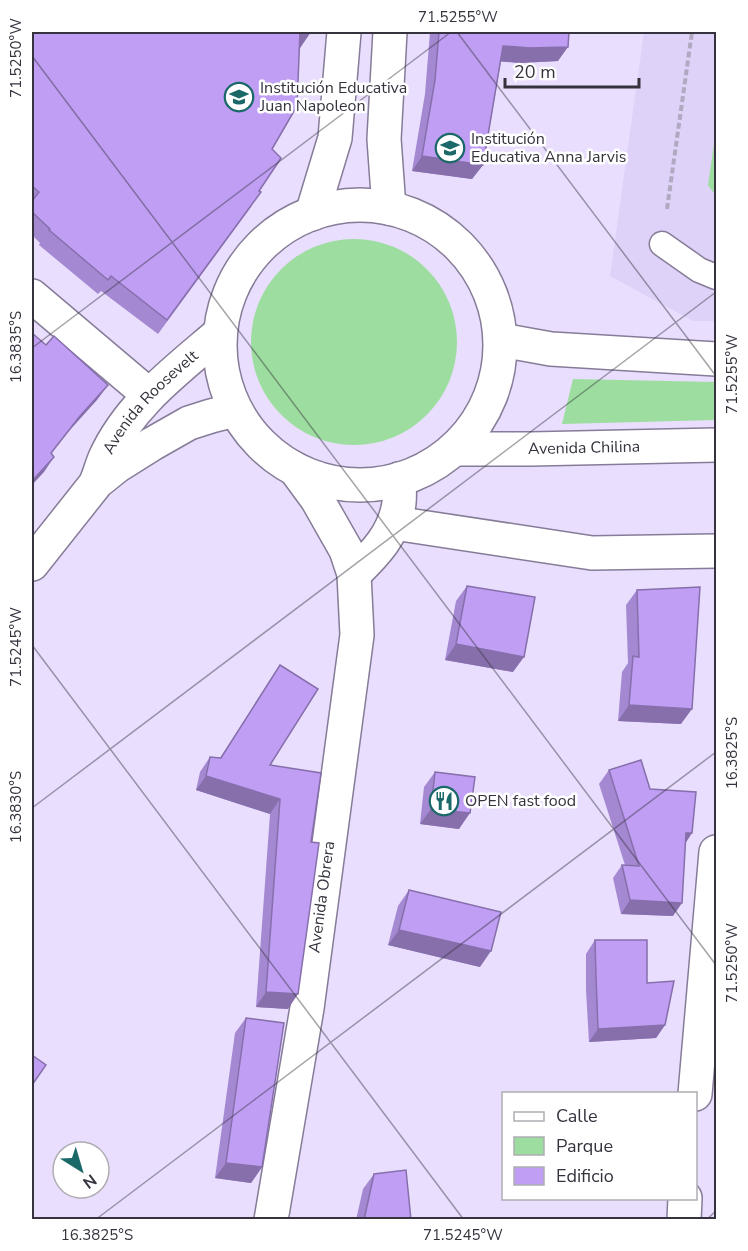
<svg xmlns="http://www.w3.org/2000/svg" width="748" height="1251" viewBox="0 0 748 1251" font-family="'Nunito Sans',sans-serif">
	<rect width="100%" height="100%" fill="#e9defd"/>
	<path fill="#dfd2f8" d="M644,32H716V321H693L610,276Z"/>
	<path fill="#9ddd9f" d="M716,130V196L708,185Z
		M251 342a103 103 0 1 1 206 0a103 103 0 1 1-206 0Z
		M573,379L716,382V420L562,424Z"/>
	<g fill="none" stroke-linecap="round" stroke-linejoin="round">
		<g stroke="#867c98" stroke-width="27">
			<path id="service" d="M662,244L699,270L716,277"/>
		</g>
		<g stroke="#867c98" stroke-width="36">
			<path id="minor" d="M32,296L149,395
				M394,523L592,553L716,551
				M695,1094L716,852
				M684,1220L685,1198"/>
		</g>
		<g stroke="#867c98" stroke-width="36">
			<g id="tertiary">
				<path id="s1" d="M97,480C100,473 102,465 105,458C129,405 177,370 220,333"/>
				<path d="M32,564L97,482L117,466L152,444L189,423L211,416L235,410"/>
				<path d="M354,574C375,554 395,533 399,503C400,495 399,487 399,479"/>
				<path id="s2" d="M271,1220L307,1008L357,635L354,574L346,550L317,499L295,469"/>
			</g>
		</g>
		<g stroke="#867c98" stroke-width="36">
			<g id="secondary">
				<circle cx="360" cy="345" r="140"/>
				<path d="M389,208L384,139L390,32"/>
				<path d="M312,214L335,138L344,32"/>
				<path d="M501,340L551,349L716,359"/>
				<path id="s3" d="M454,449H531L716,445"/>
			</g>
		</g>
		<path stroke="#b1a8c1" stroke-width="4" stroke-dasharray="6 3" stroke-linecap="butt" d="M667,209L692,32"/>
		<use href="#service" stroke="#fff" stroke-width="24"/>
		<use href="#minor" stroke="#fff" stroke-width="33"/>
		<use href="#tertiary" stroke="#fff" stroke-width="33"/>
		<use href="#secondary" stroke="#fff" stroke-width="33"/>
	</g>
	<path fill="#a488d2" d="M32,32H311L300,48L299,47L259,191L251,207L158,334L101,291L98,294L39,245L40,243L32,235Z
		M430,32H569L558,61L520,63L501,61L483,165L472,179L412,171L425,94Z
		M467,586L513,672L445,660L456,601Z
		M637,590L681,724L618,721L622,672L628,663L626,605Z
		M280,665L270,765L311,842L288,1009L256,1007L270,814L196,790L200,772L210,757L220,758Z
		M609,770L650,789L692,833L685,843L673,916L621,914L613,878L622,865H625L599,784Z
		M435,772L459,829L420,824L424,787Z
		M409,890L480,967L388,945L398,906Z
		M595,940L647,983L665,1025L656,1038L589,1042L586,990V954Z
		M246,1018L262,1167L251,1183L215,1178L235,1033Z
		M374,1174L411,1220H356L363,1189Z"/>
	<path fill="#866fab" d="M300,32L310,33L300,48L290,46Z
		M503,46L568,47L558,61L520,63L493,61Z
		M422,156L483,165L472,179L412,171Z
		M108,385L97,400L69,431L40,468L80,416Z
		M54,457L44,472L32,485V481Z
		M456,644L524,657L513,672L445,660Z
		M629,705L692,709L681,724L618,721Z
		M206,776L280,799L270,814L196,790Z
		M431,809L470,813L459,829L420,824Z
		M686,833H692L683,847Z
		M630,900L682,903L673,916L621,914Z
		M399,930L491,951L480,967L388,945Z
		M266,992L298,994L288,1009L256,1007Z
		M665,1025L656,1038L589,1042L598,1029Z
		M226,1163L262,1167L251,1183L215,1178Z"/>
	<path fill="#bf9ef4" stroke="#866fab" stroke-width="1.5" d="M32,32H311L310,33L300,32L297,106L272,149L281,158L259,191L261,192L167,320L111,276L108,280L49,230L50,229L32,212V201L39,192L32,186Z
		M439,32H569L568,47L530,48L503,46L483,165L422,156L435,80Z
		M32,333L46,345L54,336L108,385L80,416L51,453L54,457L32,481Z
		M467,586L535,597L524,657L456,644Z
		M700,587L692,709L629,705L633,656L639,657L637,590Z
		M280,665L318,689L270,765L321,773L311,842L319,843L298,994L266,992L280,799L206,776L210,757L221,758Z
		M641,760L650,789L696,792L692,833H686L682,903L630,900L622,865L639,866L609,770Z
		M435,772L475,777L470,813L431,809Z
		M409,890L501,912L491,951L399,930Z
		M595,940H647V983L674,981L665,1025L598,1029L596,977Z
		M246,1018L284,1023L262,1167L226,1163Z
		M32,1055L46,1065L32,1085Z
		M406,1170L411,1220H364L374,1174Z"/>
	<path fill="none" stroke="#36323e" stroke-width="1.5" stroke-opacity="0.45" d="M457,32L716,376M32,56L716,965M32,348L451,32M32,645L464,1220M32,808L716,292M95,1220L716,752M706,1220L716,1211"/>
	<defs>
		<g id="school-ring" transform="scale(1.5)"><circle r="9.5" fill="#fff" stroke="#1b6869" stroke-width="1.5"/><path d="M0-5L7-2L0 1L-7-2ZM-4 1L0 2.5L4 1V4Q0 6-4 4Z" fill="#1b6869"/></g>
		<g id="restaurant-ring" transform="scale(1.5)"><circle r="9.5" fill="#fff" stroke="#1b6869" stroke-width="1.5"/><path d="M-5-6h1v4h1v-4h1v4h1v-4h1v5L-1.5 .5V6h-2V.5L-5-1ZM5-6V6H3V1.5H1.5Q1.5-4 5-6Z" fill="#1b6869"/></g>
	</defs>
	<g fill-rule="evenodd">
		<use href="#school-ring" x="239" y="97"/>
		<use href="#school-ring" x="450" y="148"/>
		<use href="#restaurant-ring" x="444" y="801"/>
	</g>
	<g text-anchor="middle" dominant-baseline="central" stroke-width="5" stroke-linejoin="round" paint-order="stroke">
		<g font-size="16" fill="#36323e" stroke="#fff" text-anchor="start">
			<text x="260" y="88">Institución Educativa<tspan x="260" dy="18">Juan Napoleon</tspan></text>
			<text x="471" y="139">Institución<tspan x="471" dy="18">Educativa Anna Jarvis</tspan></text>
			<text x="465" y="801">OPEN fast food</text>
		</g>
		<g font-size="16" fill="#36323e" stroke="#fff">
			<text stroke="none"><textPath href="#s1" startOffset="96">Avenida Roosevelt</textPath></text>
			<text stroke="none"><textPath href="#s3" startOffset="130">Avenida Chilina</textPath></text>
			<text stroke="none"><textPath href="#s2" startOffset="327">Avenida Obrera</textPath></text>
		</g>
	</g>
	<rect width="748" height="1251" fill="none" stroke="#ffffff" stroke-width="66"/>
	<rect x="502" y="1092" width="195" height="108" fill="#ffffff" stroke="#afadb2" stroke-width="1.5"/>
	<rect x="514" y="1112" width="30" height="9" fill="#ffffff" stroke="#afadb2" stroke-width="1.5"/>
	<text x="556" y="1122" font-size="18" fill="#36323e">Calle</text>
	<rect x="514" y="1137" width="30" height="18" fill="#9ddd9f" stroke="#afadb2" stroke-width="1.5"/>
	<text x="556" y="1152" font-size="18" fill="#36323e">Parque</text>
	<rect x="514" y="1167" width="30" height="18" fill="#bf9ef4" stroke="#afadb2" stroke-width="1.5"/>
	<text x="556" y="1182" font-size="18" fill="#36323e">Edificio</text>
	<g transform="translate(81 1170) rotate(143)"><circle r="28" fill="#ffffff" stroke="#afadb2" stroke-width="1.5"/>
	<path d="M0-4.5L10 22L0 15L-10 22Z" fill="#1b6869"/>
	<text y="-9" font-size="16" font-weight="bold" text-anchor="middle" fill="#36323e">N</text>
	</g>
	<path d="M505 78v9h134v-9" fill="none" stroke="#36323e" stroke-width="3"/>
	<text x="514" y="78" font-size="18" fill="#36323e" stroke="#ffffff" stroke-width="4.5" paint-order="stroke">20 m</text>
	<rect x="33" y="33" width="682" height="1185" fill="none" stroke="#36323e" stroke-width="2"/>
	<g font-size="15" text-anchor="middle" fill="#36323e">
		<text x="458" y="22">71.5255°W</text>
		<text transform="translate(16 58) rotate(-90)" y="5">71.5250°W</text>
		<text transform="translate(16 347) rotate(-90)" y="5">16.3835°S</text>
		<text transform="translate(732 374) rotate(-90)" y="5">71.5255°W</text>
		<text transform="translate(16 647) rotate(-90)" y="5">71.5245°W</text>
		<text transform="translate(732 753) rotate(-90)" y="5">16.3825°S</text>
		<text transform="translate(16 807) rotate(-90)" y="5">16.3830°S</text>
		<text transform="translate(732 963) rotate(-90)" y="5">71.5250°W</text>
		<text x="97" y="1240">16.3825°S</text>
		<text x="463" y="1240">71.5245°W</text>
	</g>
</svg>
